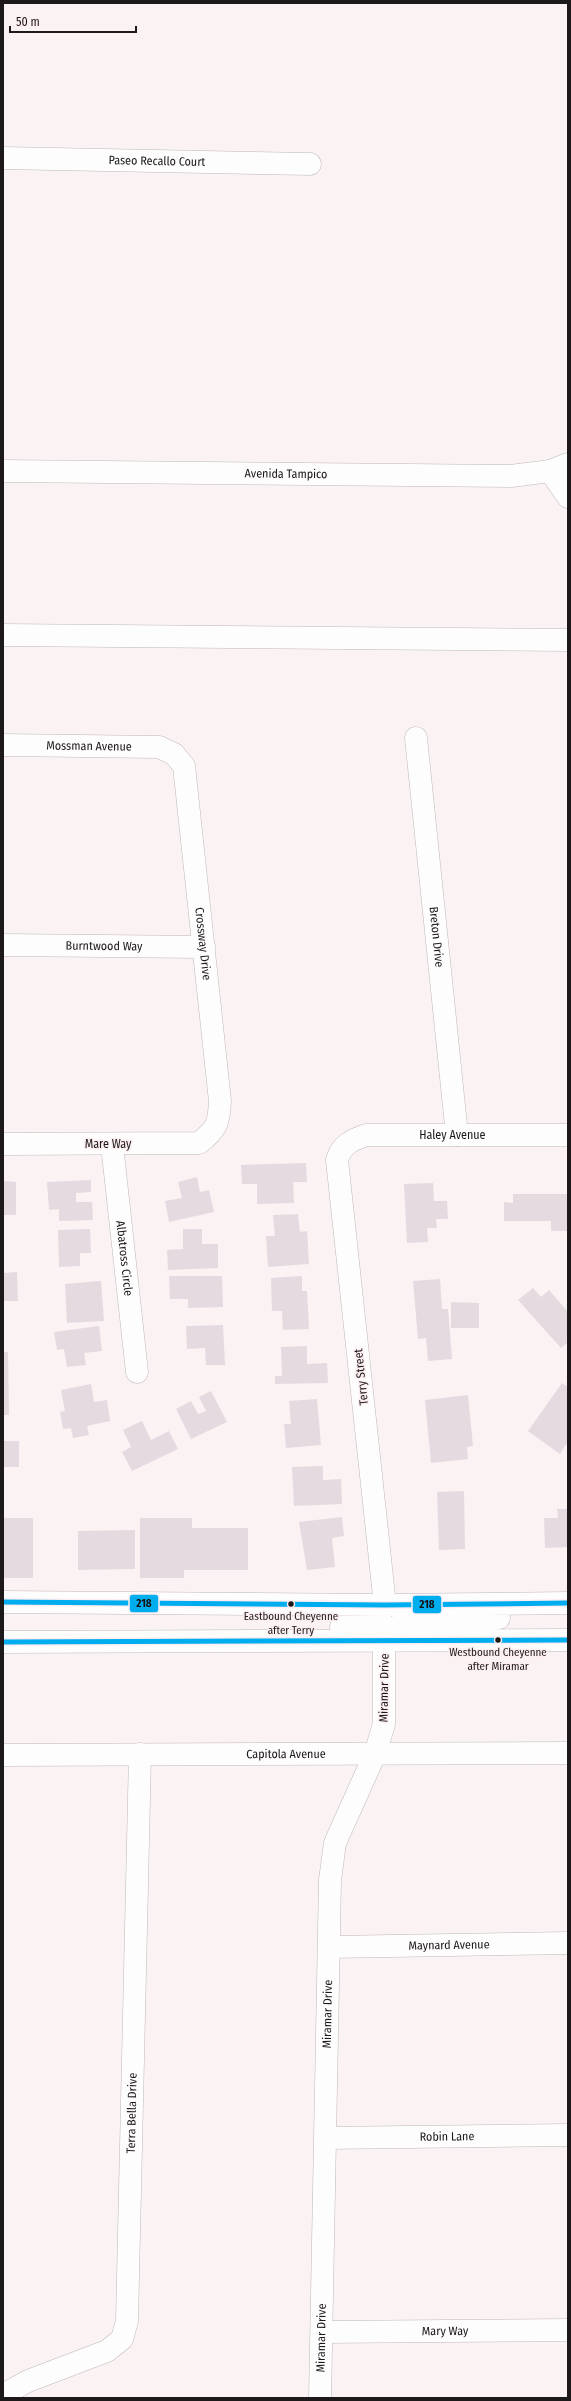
<svg xmlns="http://www.w3.org/2000/svg" width="571" height="2401" viewBox="0 0 571 2401" font-family="'Fira Sans Condensed',sans-serif">
	<rect width="100%" height="100%" fill="#faf2f3"/>
	<path fill="#e6dae1" d="M306,1163L307,1182H293L294,1203L257,1204V1184H242L241,1165Z
		M197,1177L200,1192L209,1190L214,1212L169,1222L165,1201L182,1198L178,1182Z
		M91,1180V1192L76,1193V1202H92L93,1220L59,1221V1209L49,1210L47,1182Z
		M3,1181L16,1182V1215H3Z
		M433,1183L434,1201H447L448,1219H436L437,1228H427L428,1242L407,1243L404,1184Z
		M513,1194H568V1231H551V1221H504V1202L513,1203Z
		M298,1214L300,1232L307,1231L309,1264L268,1267L266,1236H275L273,1215Z
		M90,1229L91,1253H80V1266L59,1267L58,1230Z
		M183,1229H202V1244H218V1268L168,1270L167,1250L183,1249Z
		M17,1272L18,1301H3V1273Z
		M169,1276H222L223,1307L188,1308V1299H170Z
		M302,1276V1291H307L309,1329L283,1330L282,1311H272L271,1278Z
		M440,1279L442,1309H448L452,1359L428,1361L426,1338L418,1339L413,1281Z
		M101,1281L104,1321L67,1323L65,1284Z
		M533,1288L541,1297L549,1290L568,1312V1342L561,1348L518,1300Z
		M451,1302L479,1303V1328H451Z
		M223,1325L225,1365H206L205,1348L187,1349L186,1326Z
		M99,1326L102,1351L84,1353L86,1365L67,1367L64,1349L57,1350L54,1332Z
		M307,1346V1364L327,1363L328,1383L275,1384V1376H282L281,1347Z
		M3,1352H8L9,1415H3Z
		M562,1383L568,1387V1446L566,1444L560,1454L528,1431Z
		M91,1384L94,1402L107,1400L110,1421L87,1426L89,1435L73,1438L71,1428L63,1429L60,1412L65,1411L61,1390Z
		M211,1391L227,1422L191,1439L176,1409L191,1401L198,1414L206,1411L199,1397Z
		M468,1395L473,1446L467,1447L468,1459L431,1463L425,1400Z
		M317,1399L321,1445L286,1448L284,1424H291L289,1401Z
		M142,1421L151,1440L169,1431L178,1449L132,1471L122,1452L131,1447L123,1430Z
		M3,1441H19V1467H3Z
		M323,1466V1480L341,1479L342,1504L294,1506L292,1467Z
		M464,1491L465,1549L439,1550L437,1492Z
		M557,1509H568V1547L545,1548L544,1518H558Z
		M342,1517L344,1536L332,1538L335,1567L307,1570L299,1522Z
		M3,1518H33V1578H3Z
		M140,1518H192V1528H248V1570H184V1578H140Z
		M135,1530V1569L78,1570V1531Z"/>
	<g fill="none" stroke-linecap="round" stroke-linejoin="round">
		<g stroke="#bfb8b9" stroke-width="23">
			<g id="minor">
				<path id="s1" d="M3,158L310,164"/>
				<path id="s2" d="M3,471L511,476L550,471L568,464"/>
				<path d="M550,471L568,497"/>
				<path d="M3,635L568,640"/>
				<path id="s3" d="M416,738L457,1135"/>
				<path id="s4" d="M3,745L159,747L174,754L184,766L220,1101C219,1123 217,1129 199,1143L3,1144"/>
				<path id="s5" d="M3,945L204,947"/>
				<path id="s6" d="M112,1145L137,1372"/>
				<path id="s7" d="M385,1605L337,1160C342,1144 352,1140 366,1135H568"/>
				<path id="s8" d="M3,1755L568,1753"/>
				<path id="s9" d="M331,1947L568,1943"/>
				<path id="s10" d="M326,2138L568,2135"/>
				<path id="s11" d="M322,2332L568,2330"/>
				<path id="s12" d="M3,2395L28,2381L107,2351L122,2339L127,2321L140,1754"/>
				<path id="s13" d="M320,2398L330,1880L335,1843L375,1754L384,1724V1640"/>
			</g>
		</g>
		<g stroke="#bfb8b9" stroke-width="23">
			<path id="major" d="M3,1602L385,1605L568,1603
				M341,1627C366,1627 374,1629 385,1605
				M384,1640L392,1629L401,1624L499,1618
				M3,1642L568,1640"/>
		</g>
		<use href="#minor" stroke="#fefdfd" stroke-width="22"/>
		<use href="#major" stroke="#fefdfd" stroke-width="22"/>
		<g stroke="#fdeff1" stroke-width="8">
			<path id="bus-1" d="M3,1602L385,1605L568,1603
				M3,1642L568,1640"/>
		</g>
		<use href="#bus-1" stroke="#00adef" stroke-width="5"/>
	</g>
	<g fill="#1d1819" stroke="#fdeff1" stroke-width="1.5">
		<circle cx="291" cy="1604" r="3.5"/>
		<circle cx="498" cy="1640" r="3.5"/>
	</g>
	<g text-anchor="middle" dominant-baseline="central" stroke-width="3" stroke-linejoin="round" paint-order="stroke">
		<g font-size="11" fill="#1d1819" stroke="#fdeff1">
			<text x="291" y="1616">Eastbound Cheyenne<tspan x="291" dy="14">after Terry</tspan></text>
			<text x="498" y="1652">Westbound Cheyenne<tspan x="498" dy="14">after Miramar</tspan></text>
		</g>
		<g font-size="12" fill="#1d1819" stroke="#fdeff1">
			<text stroke="none"><textPath href="#s1" startOffset="154">Paseo Recallo Court</textPath></text>
			<text stroke="none"><textPath href="#s2" startOffset="283">Avenida Tampico</textPath></text>
			<text stroke="none"><textPath href="#s4" startOffset="86">Mossman Avenue</textPath></text>
			<text stroke="none"><textPath href="#s3" startOffset="200">Breton Drive</textPath></text>
			<text stroke="none"><textPath href="#s4" startOffset="367">Crossway Drive</textPath></text>
			<text stroke="none"><textPath href="#s5" startOffset="101">Burntwood Way</textPath></text>
			<text stroke="none"><textPath href="#s7" startOffset="574">Haley Avenue</textPath></text>
			<text x="108" y="1144">Mare Way</text>
			<text stroke="none"><textPath href="#s6" startOffset="114">Albatross Circle</textPath></text>
			<text transform="translate(361 1377) rotate(-96)">Terry Street</text>
			<text transform="translate(384 1688) rotate(-89)">Miramar Drive</text>
			<text stroke="none"><textPath href="#s8" startOffset="283">Capitola Avenue</textPath></text>
			<text stroke="none"><textPath href="#s9" startOffset="118">Maynard Avenue</textPath></text>
			<text stroke="none"><textPath href="#s13" startOffset="384">Miramar Drive</textPath></text>
			<text stroke="none"><textPath href="#s12" startOffset="359">Terra Bella Drive</textPath></text>
			<text stroke="none"><textPath href="#s10" startOffset="121">Robin Lane</textPath></text>
			<text stroke="none"><textPath href="#s11" startOffset="123">Mary Way</textPath></text>
			<text stroke="none"><textPath href="#s13" startOffset="60">Miramar Drive</textPath></text>
		</g>
	</g>
	<g stroke="#fdeff1" stroke-width="1.5">
		<rect x="129" y="1594" width="30" height="19" rx="4" fill="#00adef"/>
		<rect x="412" y="1595" width="30" height="19" rx="4" fill="#00adef"/>
	</g>
	<g font-size="11" text-anchor="middle" font-weight="bold" fill="#111">
		<text x="144" y="1607">218</text>
		<text x="427" y="1608">218</text>
	</g>
	<rect width="571" height="2401" fill="none" stroke="#1d1819" stroke-width="8"/>
	<path d="M10 26v6h126v-6" fill="none" stroke="#1d1819" stroke-width="2"/>
	<text x="16" y="26" font-size="12" fill="#1d1819" stroke="#fdeff1" stroke-width="3" paint-order="stroke">50 m</text>
</svg>
